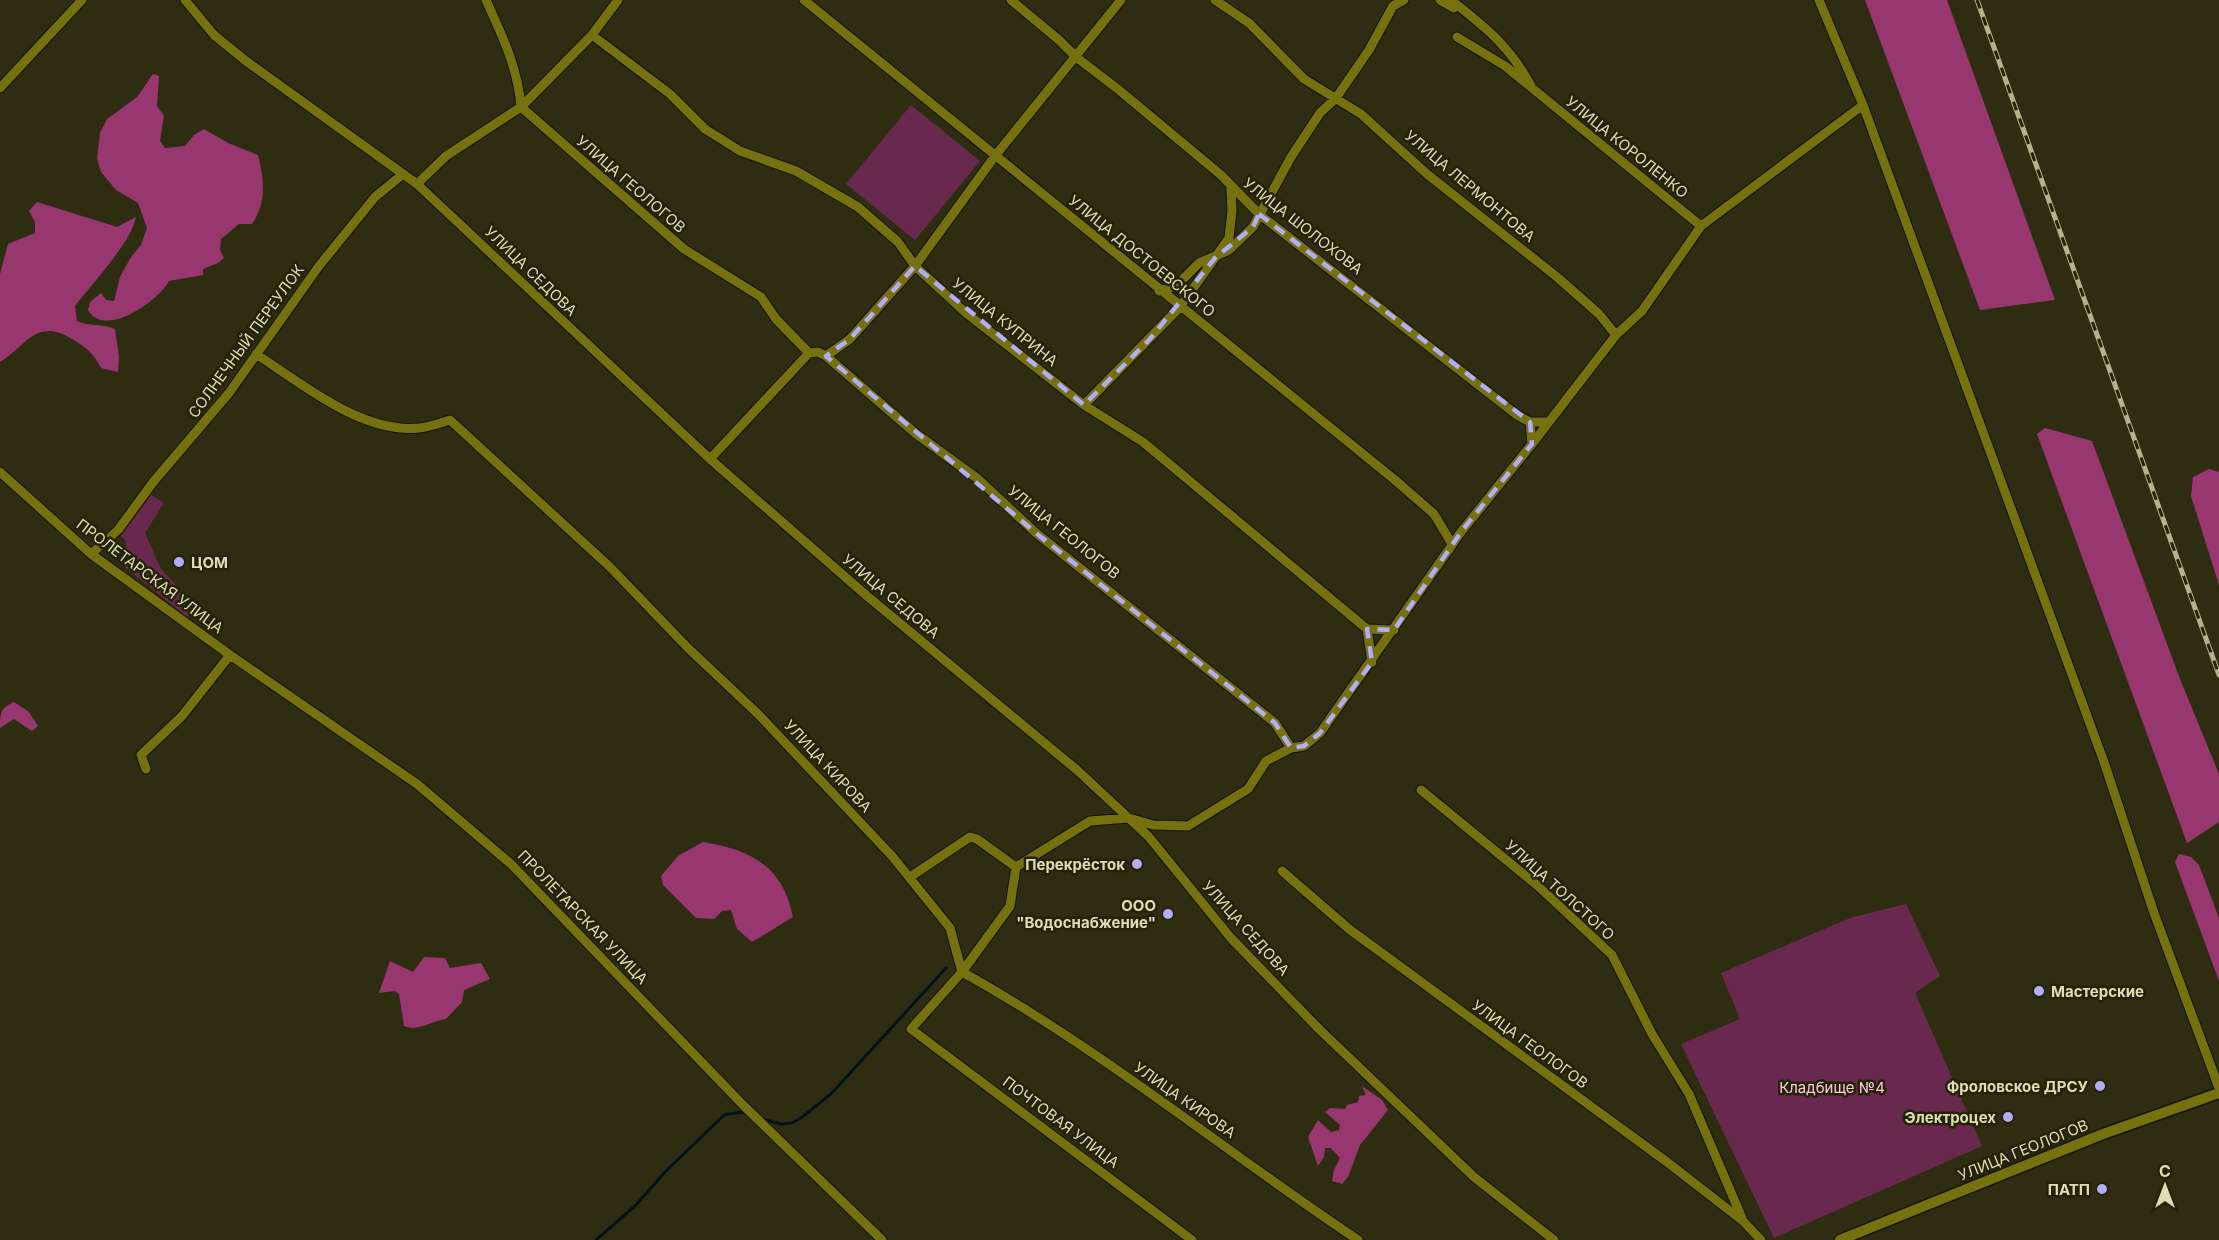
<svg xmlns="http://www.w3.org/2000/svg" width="2219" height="1240" viewBox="0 0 2219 1240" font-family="Inter,sans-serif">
	<rect width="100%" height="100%" fill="#2e2d11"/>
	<path fill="#69294e" d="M911,105L980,161L915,240L846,184Z
		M151,495L164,503L145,533L161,569L191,601L192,614L187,617L120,563L125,555L126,541L121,536Z
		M1906,904L1940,976L1915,993L1982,1146L1774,1238L1681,1044L1740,1019L1721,973L1850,918Z"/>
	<path fill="#983670" d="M1865,0H1947L2055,300L1980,310Z
		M153,74L159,76L157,106L164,116L160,141L165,148L185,146L194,135L204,129L228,143L258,155C264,179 267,203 252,224H239L221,239L220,250L224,258L218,263L203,269V275L169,281C158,301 105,339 88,310L90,302L101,293L106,300L114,301L120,277L131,257L141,245L147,228L138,203L116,190L101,172L97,158L100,133L107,119L137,97Z
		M37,202L117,227L136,217C131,243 91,285 75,306L77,321C90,327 101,323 115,329L119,357L118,372L101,368C94,354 86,347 72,339C37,317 27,345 0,362V274L8,244L35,233V222L29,211Z
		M2045,428L2092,441L2180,679L2219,774V822L2187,843L2037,434Z
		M2209,469L2219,472V585L2191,496L2193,477Z
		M14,702L29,712L38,726L32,731L14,719L0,728C0,714 0,708 14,702Z
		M703,842C751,850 783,866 793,917L752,942L737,929L731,910L722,911L714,919L696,918L663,885L661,876L678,856Z
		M2179,854L2191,857L2199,865L2219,918V981L2175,862Z
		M424,957L445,958L450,968L481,963L490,979L464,990L462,1002L446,1019C431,1021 419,1032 404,1026L399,994L395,991L379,993L390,961L413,972Z
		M1362,1086L1382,1100L1388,1110L1360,1145L1348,1177L1342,1184L1332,1181L1334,1170L1340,1158L1331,1148H1325L1324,1157L1318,1166L1308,1137L1318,1120L1331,1132L1339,1130L1340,1125L1325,1112L1330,1108L1345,1109L1347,1105L1358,1102L1359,1096L1366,1095Z"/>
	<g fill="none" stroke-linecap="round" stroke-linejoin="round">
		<path stroke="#02131b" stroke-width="3" d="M762,1119L781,1124L792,1123L801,1118L831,1094L946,968
			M596,1240L635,1206L665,1172L724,1115L742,1112L748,1114"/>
		<g stroke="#161500" stroke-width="11">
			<path id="minor" d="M185,0L214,35L246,61L417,184L710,459L867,596L1077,770L1149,837L1230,937L1319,1029L1474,1177L1554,1240
				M486,0C502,35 518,68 521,107L684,249L761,297L776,319L809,353
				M804,0L1395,480L1434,514L1452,544
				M1011,0L1059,40L1076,57L1119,90L1221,175L1259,214L1517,415L1530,422
				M1215,0L1249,23L1304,79L1361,114L1427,174L1557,277L1599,314L1616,335
				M1440,0L1454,8
				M1451,0C1487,29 1509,45 1531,86
				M1819,0L1863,105L2104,762L2154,913L2219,1088
				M592,35L670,94L705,129L740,151L796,171L858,207L898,242L915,266L966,313L1084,405L1143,442L1367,629L1372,662
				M1457,37L1505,66L1701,226
				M0,88L82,0
				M417,184L446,156L521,107L592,35L618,0
				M1159,291L1176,286L1199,263L1229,250L1253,227L1291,157L1320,113L1336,98L1369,50L1393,6L1404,0
				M256,354C301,383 362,434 419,428C429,427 440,423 450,420L610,567L688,648L758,714L892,856L950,928L962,972C1101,1049 1226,1152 1358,1240
				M826,356L850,339L915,266L995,156L1121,0
				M1084,405L1180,307L1229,238L1232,211L1231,188
				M1532,444L1616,335L1642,311L1701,226L1863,105
				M710,459L809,353L818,352L826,356L915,433L978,479L1036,533L1275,723L1291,748
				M0,472L91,554L230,655L417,784L511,864L742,1104L882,1240
				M91,554L118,530L154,481L229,393L319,266L375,197L403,174
				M1367,629L1394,630
				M146,769L141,755L182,716L230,655
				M1421,790L1538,886L1612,955L1652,1034L1689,1094L1742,1218
				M1016,867L1010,906L962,972L911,1029L1192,1240
				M1282,871L1349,929L1667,1162L1743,1221L1761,1240
				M910,877L970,837L977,839L1016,867L1090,821L1129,818L1153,825L1188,826L1248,789L1266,761L1291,748L1304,746L1320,733L1461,532L1532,444L1530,422H1548"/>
		</g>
		<g stroke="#161500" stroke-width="13">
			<path id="tertiary" d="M1840,1240L2103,1134L2219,1093"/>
		</g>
		<use href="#minor" stroke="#75710e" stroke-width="9"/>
		<use href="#tertiary" stroke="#75710e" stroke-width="10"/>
		<g stroke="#b4b38d" stroke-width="5">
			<path id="rail" d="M1977,0L2219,675"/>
		</g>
		<use href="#rail" stroke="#242307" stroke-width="3" stroke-dasharray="9" stroke-linecap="butt"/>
	</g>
	<path fill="none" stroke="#b2adf9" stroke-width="4.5" stroke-dasharray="12 8" stroke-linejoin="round" d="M1259,214L1530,422L1532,444L1461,532L1394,630L1367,629L1372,662L1320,733L1304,746L1291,748L1275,723L1036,533L826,356L850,339L915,266L1084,405L1150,339L1215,258L1253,227Z"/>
	<g fill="#b2adf9" stroke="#242307" stroke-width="2">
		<circle cx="179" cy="562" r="6"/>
		<circle cx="1137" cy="864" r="6"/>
		<circle cx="1168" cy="914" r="6"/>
		<circle cx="2039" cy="991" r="6"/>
		<circle cx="2100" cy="1086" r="6"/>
		<circle cx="2008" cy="1117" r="6"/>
		<circle cx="2102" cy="1189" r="6"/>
	</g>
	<g text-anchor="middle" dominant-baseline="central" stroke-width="5" stroke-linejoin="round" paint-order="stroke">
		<g font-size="15" fill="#deddb4" stroke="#242307">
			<text transform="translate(1627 147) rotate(39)">УЛИЦА КОРОЛЕНКО</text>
			<text transform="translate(631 184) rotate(41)">УЛИЦА ГЕОЛОГОВ</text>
			<text transform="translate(1470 186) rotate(40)">УЛИЦА ЛЕРМОНТОВА</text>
			<text transform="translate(1303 226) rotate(38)">УЛИЦА ШОЛОХОВА</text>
			<text transform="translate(1142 256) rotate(39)">УЛИЦА ДОСТОЕВСКОГО</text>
			<text transform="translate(531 271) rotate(44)">УЛИЦА СЕДОВА</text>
			<text transform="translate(1005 322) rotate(39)">УЛИЦА КУПРИНА</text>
			<text transform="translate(246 341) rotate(-54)">СОЛНЕЧНЫЙ ПЕРЕУЛОК</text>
			<text transform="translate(1064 532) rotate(39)">УЛИЦА ГЕОЛОГОВ</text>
			<text transform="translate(150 576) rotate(37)">ПРОЛЕТАРСКАЯ УЛИЦА</text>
			<text transform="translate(891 596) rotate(40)">УЛИЦА СЕДОВА</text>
			<text transform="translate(828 766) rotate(47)">УЛИЦА КИРОВА</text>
			<text transform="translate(1560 890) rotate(42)">УЛИЦА ТОЛСТОГО</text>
			<text transform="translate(583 917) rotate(46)">ПРОЛЕТАРСКАЯ УЛИЦА</text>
			<text transform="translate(1246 928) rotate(48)">УЛИЦА СЕДОВА</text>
			<text transform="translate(1530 1044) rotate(36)">УЛИЦА ГЕОЛОГОВ</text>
			<text transform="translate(1185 1100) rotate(35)">УЛИЦА КИРОВА</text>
			<text transform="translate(1061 1122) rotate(37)">ПОЧТОВАЯ УЛИЦА</text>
			<text transform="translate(2023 1150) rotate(-22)">УЛИЦА ГЕОЛОГОВ</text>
		</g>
		<g font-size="15" font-weight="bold" fill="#deddb4" stroke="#242307" text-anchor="end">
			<text x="191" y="562" text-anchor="start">ЦОМ</text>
			<text x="1125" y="864">Перекрёсток</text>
			<text x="1156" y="905">ООО<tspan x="1156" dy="17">"Водоснабжение"</tspan></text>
			<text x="2051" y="991" text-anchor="start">Мастерские</text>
			<text x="2088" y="1086">Фроловское ДРСУ</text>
			<text x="1996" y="1117">Электроцех</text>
			<text x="2090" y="1189">ПАТП</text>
		</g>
		<g font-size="15" fill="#fec7e3" stroke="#242307">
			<text x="1832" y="1087">Кладбище №4</text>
		</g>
	</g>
	<g transform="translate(2165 1186)" stroke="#242307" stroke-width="4.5" paint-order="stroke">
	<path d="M0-4.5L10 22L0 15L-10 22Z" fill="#deddb4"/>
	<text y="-9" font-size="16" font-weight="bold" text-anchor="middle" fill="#deddb4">С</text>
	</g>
</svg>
